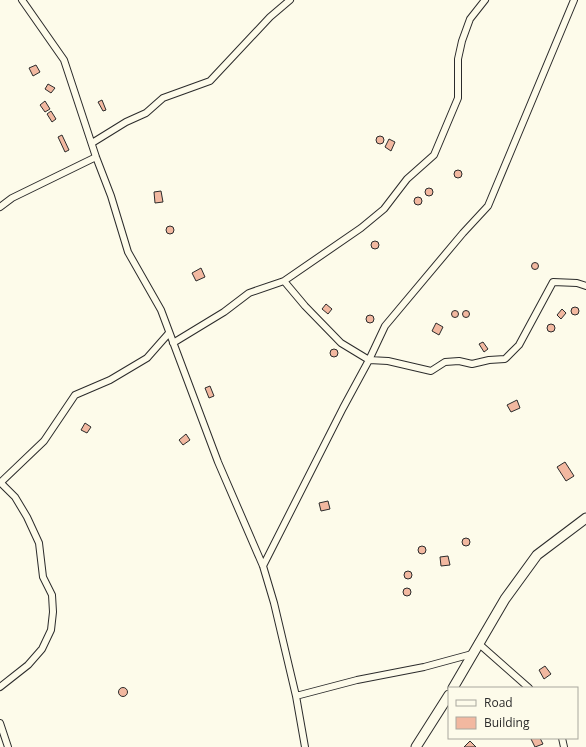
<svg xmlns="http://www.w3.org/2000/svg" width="586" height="747" viewBox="0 0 586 747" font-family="'Open Sans',sans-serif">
	<rect width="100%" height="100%" fill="#fdfbea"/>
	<path fill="#f2b8a0" stroke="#2b2b2b" d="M36,65L40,72L33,76L29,68Z
		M48,84L55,88L51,93L45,89Z
		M102,100L106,110L103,111L98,102Z
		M45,101L50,109L45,112L40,105Z
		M51,111L56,119L52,122L47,114Z
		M62,135L69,150L65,152L58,137Z
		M376 140a4 4 0 1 1 8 0a4 4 0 1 1-8 0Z
		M389,139L395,142L391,151L385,147Z
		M454 174a4 4 0 1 1 8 0a4 4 0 1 1-8 0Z
		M425 192a4 4 0 1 1 8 0a4 4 0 1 1-8 0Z
		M161,191L163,202L155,203L154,192Z
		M414 201a4 4 0 1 1 8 0a4 4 0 1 1-8 0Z
		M166 230a4 4 0 1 1 8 0a4 4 0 1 1-8 0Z
		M371 245a4 4 0 1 1 8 0a4 4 0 1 1-8 0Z
		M531.5 266a3.5 3.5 0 1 1 7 0a3.5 3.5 0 1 1-7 0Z
		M201,268L205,277L196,281L192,273Z
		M326,304L332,309L328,314L322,309Z
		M571 311a4 4 0 1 1 8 0a4 4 0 1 1-8 0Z
		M562,309L566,313L561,319L557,315Z
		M462.5 314a3.5 3.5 0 1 1 7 0a3.5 3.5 0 1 1-7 0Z
		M451.5 314a3.5 3.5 0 1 1 7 0a3.5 3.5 0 1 1-7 0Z
		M366 319a4 4 0 1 1 8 0a4 4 0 1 1-8 0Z
		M436,323L443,327L439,335L432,331Z
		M547 328a4 4 0 1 1 8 0a4 4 0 1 1-8 0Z
		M483,342L488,349L484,352L479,344Z
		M330 353a4 4 0 1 1 8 0a4 4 0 1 1-8 0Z
		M210,386L214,396L209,398L205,388Z
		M517,400L520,408L511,412L507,405Z
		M85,423L91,427L87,433L81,430Z
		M186,434L190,440L183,445L179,440Z
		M565,462L574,476L566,481L557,467Z
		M328,501L330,509L321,511L319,503Z
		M462 542a4 4 0 1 1 8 0a4 4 0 1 1-8 0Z
		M418 550a4 4 0 1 1 8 0a4 4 0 1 1-8 0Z
		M448,556L450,565L441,566L440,557Z
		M404 575a4 4 0 1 1 8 0a4 4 0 1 1-8 0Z
		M403 592a4 4 0 1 1 8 0a4 4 0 1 1-8 0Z
		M545,666L551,674L544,679L539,670Z
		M118.5 692a4.5 4.5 0 1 1 9 0a4.5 4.5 0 1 1-9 0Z
		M533,738H540L543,744L535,747L531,739Z
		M470,741L476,747H464Z"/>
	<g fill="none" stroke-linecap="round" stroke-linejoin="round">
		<g stroke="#2b2b2b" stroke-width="8">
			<path id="street" d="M22,0L64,60L96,157L111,196L128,252L161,310L218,462L263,566L274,603L296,696L305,747
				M92,143L126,122L146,113L163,98L210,81L270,17L290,0
				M0,207L12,198L96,157
				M284,281L305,306L341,343L369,360L388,361L431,371L445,362L459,361L472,364L489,360L505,359L519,345L553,282L577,283L586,286
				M173,343L224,312L249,293L284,281L361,228L384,209L407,179L434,155L458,98V59L462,41L470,19L485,0
				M0,483L44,441L75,395L110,380L147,358L169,333
				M263,566L343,408L369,360L385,326L463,233L488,206L574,0
				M478,643L529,688
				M0,687L28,665L42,649L51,630L53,612L52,595L43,577L39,543L27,517L15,497L0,482
				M296,696L357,680L424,667L472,654
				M0,723L8,747
				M562,738L564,747"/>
		</g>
		<g stroke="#2b2b2b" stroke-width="11">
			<path id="secondary" d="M453,688L505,599L537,555L586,518
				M416,747L449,695"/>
		</g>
		<use href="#street" stroke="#fdfbea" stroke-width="6"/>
		<use href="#secondary" stroke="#fdfbea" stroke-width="9"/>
	</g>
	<rect x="448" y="687" width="130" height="52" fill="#fdfbea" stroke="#a9a89e"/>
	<rect x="456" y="700" width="20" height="6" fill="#fdfbea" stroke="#a9a89e"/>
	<text x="484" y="707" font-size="12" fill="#2b2b2b">Road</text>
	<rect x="456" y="717" width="20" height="12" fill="#f2b8a0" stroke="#a9a89e"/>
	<text x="484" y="727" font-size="12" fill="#2b2b2b">Building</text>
</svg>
